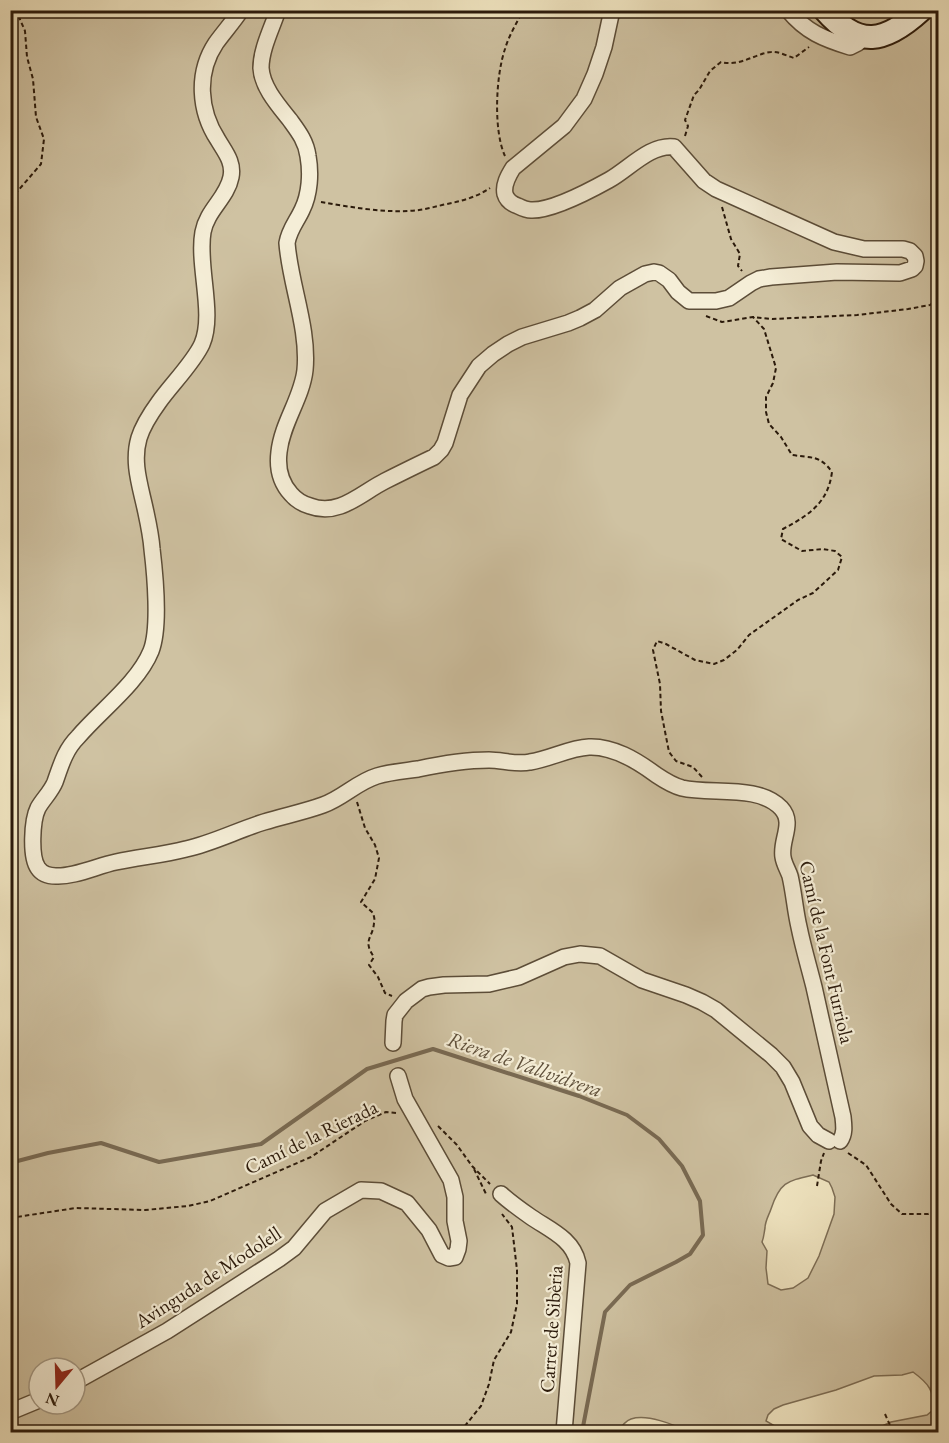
<svg xmlns="http://www.w3.org/2000/svg" width="949" height="1443" viewBox="0 0 949 1443" font-family="'EB Garamond',serif">
	<rect width="100%" height="100%" fill="#f0e5c1"/>
	<filter id="stains"><feTurbulence type="fractalNoise" baseFrequency=".00333" numOctaves="4"/><feColorMatrix values="0 0 0 0 .2 0 0 0 0 .09 0 0 0 0 .02 0 0 0 .5 -.17"/></filter>
	<radialGradient id="worn" r=".72"><stop offset=".6" stop-color="#630" stop-opacity="0"/><stop offset="1" stop-color="#630" stop-opacity=".3"/></radialGradient>
	<path fill="#cfc2a2" stroke="#7d6e56" stroke-width="1.5" fill-rule="evenodd" d="M10,11H938V1353L936,1362L938,1370V1432H869L891,1422L927,1415L933,1410C935,1391 928,1383 913,1372L902,1375L874,1376L836,1390L783,1405L774,1409L768,1415L766,1421L778,1428L789,1431L809,1428L869,1432H687C674,1424 647,1414 631,1419C625,1421 621,1427 618,1432H11ZM813,1175L829,1182L832,1188L835,1197L834,1214L819,1256L808,1278L793,1288L781,1290L768,1284L766,1268L767,1251L762,1242C764,1237 764,1233 765,1228C765,1221 769,1215 771,1209C780,1182 787,1181 813,1175ZM39,1368H75V1404H39Z"/>
	<g fill="none" stroke-linecap="round" stroke-linejoin="round">
		<path stroke="#796a53" stroke-width="4" d="M10,1163L48,1153L101,1143L159,1162L261,1144L367,1069L433,1049L579,1096L627,1115L659,1139L682,1166L700,1201L703,1235L690,1254L676,1262L630,1285L605,1312L582,1432"/>
		<g stroke="#5c4d38" stroke-width="18">
			<path id="minor" d="M241,10C233,22 224,32 216,43C196,73 199,111 218,140C225,152 234,162 231,177C227,198 207,210 203,232C197,265 215,314 202,344C194,362 171,385 159,402C151,413 143,425 139,438C132,462 140,485 145,508C148,522 151,535 152,549C155,574 160,628 151,651C138,683 100,711 78,737C65,750 61,765 55,782C51,792 43,799 38,808C32,820 30,857 38,868C42,874 48,876 56,876C74,877 97,866 116,862C139,857 163,855 186,849C213,843 238,830 264,822C283,816 304,812 323,805C343,798 357,782 377,776C390,772 404,771 418,769C441,764 465,760 489,760C502,760 516,765 530,762C550,759 569,748 589,747C613,746 636,760 655,774C664,780 671,785 682,788C711,795 758,784 781,808C795,823 780,840 783,857C784,864 788,870 790,876C794,893 795,910 799,927C803,947 809,967 814,987C824,1030 833,1074 843,1117C844,1126 845,1134 840,1141
				M278,10C272,28 261,49 261,68C262,87 278,105 290,120C298,131 306,141 308,156C311,173 310,194 302,210C297,221 289,230 287,243C290,284 309,328 305,370C302,398 282,423 279,452C277,468 280,482 291,494C296,500 303,504 310,506C339,517 361,493 385,481C401,473 417,465 434,457L441,450L445,443L460,395L479,366L493,354L508,344L522,337L568,323L580,318L595,310L620,288L645,274L654,272L659,273L669,280L678,292L689,301H716L729,298L751,283L759,279L771,277L837,272L900,273L912,269L915,266L916,261L915,256L910,251L903,249H864L834,242L716,189L704,181L674,147C650,144 629,169 609,180C591,190 552,211 531,210C527,210 522,208 518,206C512,204 507,201 505,194C503,185 508,176 513,168L564,126L584,99L595,74L604,47L612,10
				M788,10C806,32 824,39 850,47L858,43L860,36
				M393,1043L394,1021L395,1015L406,1001L422,989L429,987L444,985L489,984L519,977L564,957L580,954L600,956L642,980L686,995L702,1002L716,1010L771,1055L783,1067L792,1082L810,1126L818,1135L829,1141
				M501,1194C511,1203 521,1210 531,1217C550,1230 573,1239 578,1263L564,1432
				M75,1382L167,1331L279,1259L294,1248L325,1211L361,1190L381,1191L407,1203L429,1230L442,1255L449,1258L455,1257L458,1249L459,1241L455,1221V1197L451,1180L405,1099L398,1076
				M10,1412L39,1400"/>
		</g>
		<g stroke="#2b1a0b" stroke-width="26">
			<path id="secondary" d="M825,10C859,49 885,43 921,10"/>
		</g>
		<path stroke="#2b1a0b" stroke-width="2" stroke-dasharray="4.5 3" stroke-linecap="butt" d="M685,136L688,126L685,120L694,95L699,90L710,71L721,62C740,67 754,54 771,52C778,51 787,56 794,58L809,47
			M505,156C493,130 496,75 505,49C509,35 517,23 523,10
			M10,200L41,164L44,139L36,117L33,79L27,57L25,31L16,10
			M321,202C351,207 388,214 419,210C428,209 437,206 447,204C462,201 477,197 490,188
			M722,207L731,239L740,254L738,266L742,271
			M706,316L722,322L753,317L772,319L857,315L908,309L930,305L938,299
			M702,777L693,767L676,761L669,752L661,711L660,684L653,650L657,641L666,644L695,660L714,664L724,660L737,650L749,635L798,600L813,593L838,570L842,557L835,551L823,549L802,551L781,539L783,529C809,515 828,503 832,472C820,455 811,458 792,455L781,437L769,424L766,412V397L773,383L776,368L764,329L753,317
			M357,802L365,828L375,845L379,858L375,879L361,902L373,913C374,916 375,920 374,923C373,938 362,940 374,957L369,965L378,977L385,993L392,996
			M438,1126L457,1145L472,1166L490,1184
			M848,1153L866,1165L891,1204L902,1214H928L938,1210
			M474,1169L487,1196
			M817,1186L821,1161L824,1153
			M10,1218L76,1208L145,1210L188,1206L210,1201L311,1157L365,1121L386,1112L396,1113
			M885,1414L893,1432
			M460,1432L481,1406L489,1384L494,1360L511,1332L517,1304V1270L512,1227L502,1214"/>
		<use href="#minor" stroke="#f5eed7" stroke-width="15"/>
		<use href="#secondary" stroke="#f5eed7" stroke-width="22"/>
	</g>
	<g text-anchor="middle" dominant-baseline="central" stroke-width="4.5" stroke-linejoin="round" paint-order="stroke">
		<g font-size="20" fill="#2b1a0b" stroke="#f5eed7">
			<text transform="translate(827 952) rotate(77)">Camí de la Font Furriola</text>
			<text transform="translate(311 1137) rotate(-26)">Camí de la Rierada</text>
			<text transform="translate(208 1277) rotate(-33)">Avinguda de Modolell</text>
			<text transform="translate(551 1329) rotate(-86)">Carrer de Sibèria</text>
		</g>
		<g font-size="21" font-style="italic" fill="#5f503b" stroke="#f5eed7">
			<text transform="translate(525 1064) rotate(19)">Riera de Vallvidrera</text>
		</g>
	</g>
	<rect width="949" height="1443" fill="none" stroke="#f0e5c1" stroke-width="36"/>
	<rect x="12" y="12" width="925" height="1419" fill="none" stroke="#2b1a0b" stroke-width="3"/>
	<rect x="18" y="18" width="913" height="1407" fill="none" stroke="#2b1a0b" stroke-width="1.5"/>
	<g transform="translate(57 1386) rotate(199)"><circle r="28" fill="#f5eed7" stroke="#a49985" stroke-width="1.5"/>
	<path d="M0-4.5L10 22L0 15L-10 22Z" fill="#8f2418"/>
	<text y="-9" font-size="16" font-weight="bold" text-anchor="middle" fill="#2b1a0b">N</text>
	</g>
	<rect width="100%" height="100%" filter="url(#stains)"/>
	<rect width="100%" height="100%" fill="url(#worn)"/>
</svg>
